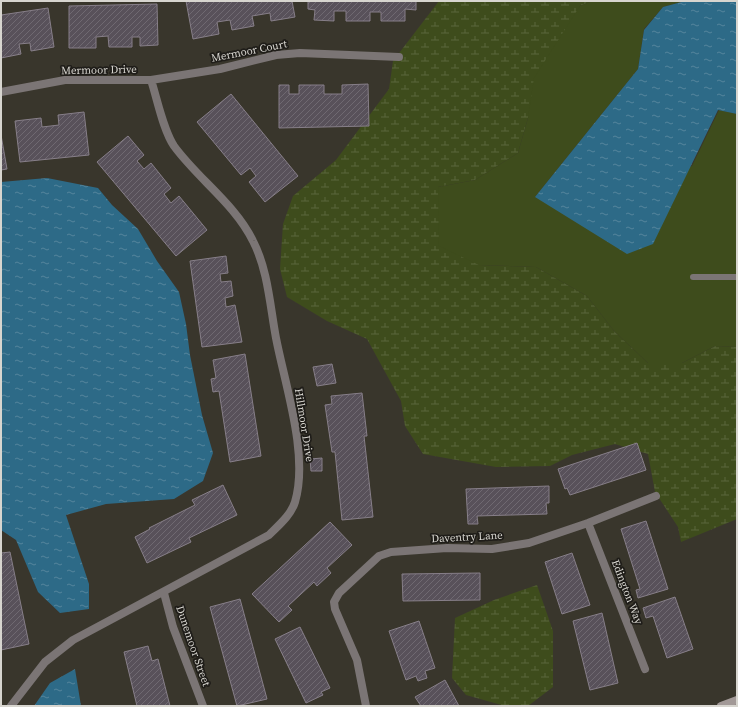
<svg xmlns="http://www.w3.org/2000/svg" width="738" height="707" viewBox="0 0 738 707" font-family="'Source Serif 4',serif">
	<defs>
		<pattern id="wetland-marsh" width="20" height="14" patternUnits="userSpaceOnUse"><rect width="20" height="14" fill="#3e4c1c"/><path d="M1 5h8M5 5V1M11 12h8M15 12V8" fill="none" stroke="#59653c"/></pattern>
		<pattern id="water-ripples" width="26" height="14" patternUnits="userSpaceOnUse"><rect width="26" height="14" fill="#2d6a87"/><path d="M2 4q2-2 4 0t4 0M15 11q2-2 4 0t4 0" fill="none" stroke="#55859c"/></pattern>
		<pattern id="building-hatch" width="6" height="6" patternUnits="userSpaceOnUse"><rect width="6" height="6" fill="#58515a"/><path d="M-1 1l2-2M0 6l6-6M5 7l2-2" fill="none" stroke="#6f6971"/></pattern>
	</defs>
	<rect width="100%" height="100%" fill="#39362c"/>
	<path fill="url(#wetland-marsh)" d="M439,1H592L580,6L528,118L518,153L475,180L438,187L479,265L536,267L587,296L614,331L648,363H682L715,346L737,347V519L681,542L678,527L655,492L648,454L615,444L572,455L550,466L496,467L423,454L405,426L401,401L367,339L327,321L287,297L280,269L283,224L293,196L336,160L389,89L393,61Z
		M537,585L553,631V687L528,706H505L466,695L452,678L455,618L494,600Z"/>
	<path fill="#3e4c1c" d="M592,1H685L663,7L644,29L638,69L535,197L692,166L719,110L737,114V347L715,346L682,363H648L614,331L587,296L536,267L479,265L439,246L438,187L475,180L518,153L528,118L534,78L580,6Z"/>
	<path fill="url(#water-ripples)" d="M685,1H737V114L718,110L653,244L627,254L535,197L638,69L644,30L663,7Z
		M47,178L98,188L112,205L138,229L157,261L179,292L186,324L190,355L202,415L213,453L203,481L174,499L106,504L66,515L89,584V609L60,613L38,592L16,540L1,530V182Z
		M75,669L81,706H34L50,683Z"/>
	<path fill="url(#building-hatch)" stroke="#877f89" d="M186,1H292L295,17L271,21L270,13L252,16L254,26L232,30L230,20L217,22L219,34L193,39Z
		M308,1H416V10L405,9V21H381V12H370V21H346V11H334V21L314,20L315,10L308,9Z
		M157,4L158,45L140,46V37H132V47H109L108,36L96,37V48H69V6Z
		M48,8L54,47L31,51L30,43L19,44L21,54L1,58V15Z
		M368,84L369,126L279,128V85H289V94H299V85H324V94H342V85Z
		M231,94L298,176L265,202L249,182L256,176L250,168L241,175L197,122Z
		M84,112L89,155L20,162L15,121L41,118L42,127L59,125L58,115Z
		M1,135L7,169L1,170Z
		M128,136L144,155L137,161L144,169L151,163L171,188L164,194L171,203L179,196L207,230L176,256L97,162Z
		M226,256L228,273L220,274L221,282L231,281L233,296L225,298L226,307L235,305L242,342L202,347L190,261Z
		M245,354L261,456L230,462L219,391L213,392L211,379L216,378L213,360Z
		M332,364L336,383L317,386L313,367Z
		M362,393L367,436H364L373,517L342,520L335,452H332L325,405L332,404L331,396Z
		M637,443L646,470L570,495L567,488L565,489L558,469Z
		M322,458V471H311L310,459Z
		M223,485L237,515L189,538L191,542L147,563L135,537L150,529L149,528L195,505L192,500Z
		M549,486V503H546L547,514L477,516L478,524H468L466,489Z
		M646,521L668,589L638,598L636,590L640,589L621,529Z
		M330,522L352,545L327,568L331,573L317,586L314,582L288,606L292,610L279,622L252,594Z
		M10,552L29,644L1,650V553Z
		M572,553L590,605L562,614L545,562Z
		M480,573V600L403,601L402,574Z
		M675,597L693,649L667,658L653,616L646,618L643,608Z
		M240,599L267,699L237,706L210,607Z
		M602,613L618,683L590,690L573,621Z
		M419,621L435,668L425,671L427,678L418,681L416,676L406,680L389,631Z
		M300,627L330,688L321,692L323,695L306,703L275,639Z
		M148,646L152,661L158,659L170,706H137L124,652Z
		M445,680L459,706H421L415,697Z"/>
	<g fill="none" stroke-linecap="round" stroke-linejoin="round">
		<path stroke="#7b7575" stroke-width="6" d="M693,277H737"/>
		<path stroke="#7b7575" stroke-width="8" d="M1,92L65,80H151L220,69L276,55L300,53L399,57
			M588,523L645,669
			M164,593L173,627L203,706
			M11,706L45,662L73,640L269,535C279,525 291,515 295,502C309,455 285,385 276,338C270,306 268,270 253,241C235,204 198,179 174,146C163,130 157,98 151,80
			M366,706L357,660L335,609L334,602L339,593L379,556L391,552L447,548L492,549L529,543L588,523L656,496"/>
		<path stroke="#a29997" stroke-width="8" d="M721,706L737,700"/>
	</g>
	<g text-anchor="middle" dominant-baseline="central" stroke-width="3.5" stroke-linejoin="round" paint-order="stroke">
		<g font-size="11" fill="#d7d5cf" stroke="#1f1d19">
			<text transform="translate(249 51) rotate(-11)">Mermoor Court</text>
			<text transform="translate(99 70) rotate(-1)">Mermoor Drive</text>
			<text transform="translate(304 425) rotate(81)">Hillmoor Drive</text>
			<text transform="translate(467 537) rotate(-3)">Daventry Lane</text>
			<text transform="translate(627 592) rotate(69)">Edington Way</text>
			<text transform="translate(193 646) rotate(71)">Dunemoor Street</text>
		</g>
	</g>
	<rect width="738" height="707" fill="none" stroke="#d7d5cf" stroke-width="4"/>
</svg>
